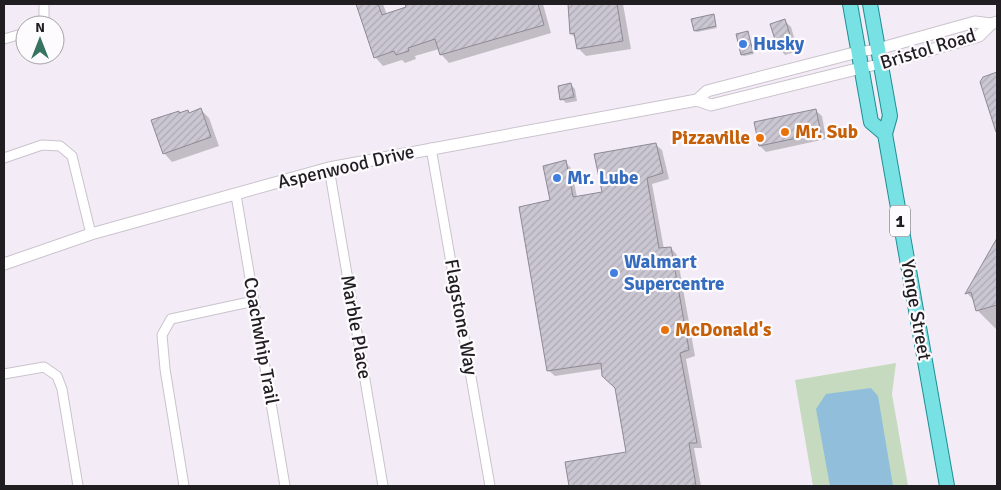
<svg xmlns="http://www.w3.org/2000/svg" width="1001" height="490" viewBox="0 0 1001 490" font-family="Signika,sans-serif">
	<defs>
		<pattern id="building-hatch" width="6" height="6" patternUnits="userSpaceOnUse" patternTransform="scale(1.25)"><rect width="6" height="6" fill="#cbc7d2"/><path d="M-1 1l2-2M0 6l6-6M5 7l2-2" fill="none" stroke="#aeaab4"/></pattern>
	</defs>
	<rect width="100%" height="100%" fill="#f3ecf6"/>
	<path fill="#c5dabf" d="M896,363L892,394L908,486H813L795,380Z"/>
	<path fill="#91beda" d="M871,388L878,396L893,486H830L816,409L826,394Z"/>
	<path fill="#0003" d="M358,4H383L387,15L408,8L407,4H543L551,33L449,63L441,54L439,49L415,56L416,59L405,63L402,60L383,66L375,57Z
		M569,4H623L631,49L586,56L578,48L577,39L571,34Z
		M713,16L717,28L697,32L695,31Z
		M785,21L791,27L798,51L785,55L779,48Z
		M747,33L754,54L744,56L742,55Z
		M997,74V133L981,82L984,78Z
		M571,85L575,89L577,101L566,103L562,99Z
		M201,110L209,118L219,146L172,162L164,153L179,112L189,114Z
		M815,110L822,116L826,139L766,152L760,146Z
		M655,144L662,150L669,179L652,184L664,249L671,248L677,255L695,356L686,359L702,448H694L701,486H570L566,463L627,453L616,388L602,369L555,376L548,370L552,201L565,162L571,168L577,197L603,193Z
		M997,241V330L977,310L975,302L967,293Z"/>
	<path fill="url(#building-hatch)" stroke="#8e8a94" d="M356,4H378L382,15L406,7L405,4H538L544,25L440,55L435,39L408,48L409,51L396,55L394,51L374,58Z
		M568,4H617L623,41L577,49L574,33L570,34Z
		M714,14L716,26L694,31L691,19Z
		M785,19L793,45L778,49L770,24Z
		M748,31L753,52L741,55L736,34Z
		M997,72V131L996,132L980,82L983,77Z
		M571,83L574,97L560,100L558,86Z
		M201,108L211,137L163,154L151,120L179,111V113L188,110L189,113Z
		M816,109L821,133L759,146L754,122Z
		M656,143L663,173L647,178L659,248L671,247L689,350L680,353L697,443H689L696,486H569L565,462L626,452L615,388L602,376L601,363L547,371L519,207L550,200L543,166L566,160L573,197L602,192L594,154Z
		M997,238V305L976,311L971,292L965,294Z"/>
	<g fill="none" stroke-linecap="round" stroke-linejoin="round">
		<g stroke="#cac3cd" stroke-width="11">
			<path id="street" d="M39,25L44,18V4
				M4,39L25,33
				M858,52L878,49
				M861,68L881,64
				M431,148L490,486
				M4,158L42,145L60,146L72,156L91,234
				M329,168L383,486
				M236,195L285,486
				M4,374L44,367L57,376L62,389L78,486
				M184,486L165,369L162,335L171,319L254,301"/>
		</g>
		<g stroke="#cac3cd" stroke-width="13">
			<path id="secondary" d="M878,49L975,22L991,24L997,22
				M881,64L979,36L991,24
				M697,100L707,91L858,52
				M4,264L91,234L329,168L697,100L711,105L861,68"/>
		</g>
		<g stroke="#1e9094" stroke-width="16">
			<path id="primary" d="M850,4L871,122L885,134
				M870,4L890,116L885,134L947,486"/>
		</g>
		<use href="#street" stroke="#fff" stroke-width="9"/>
		<use href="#secondary" stroke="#fff" stroke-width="11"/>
		<use href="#primary" stroke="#77e1e4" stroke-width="14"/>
	</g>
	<g fill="#3f7fe0" stroke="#fefbff" stroke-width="2">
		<circle cx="743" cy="44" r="5"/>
		<circle cx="557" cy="178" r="5"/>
		<circle cx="614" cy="273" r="5"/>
	</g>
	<g fill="#e8710a" stroke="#fefbff" stroke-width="2">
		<circle cx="785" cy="132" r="5"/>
		<circle cx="760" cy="138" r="5"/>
		<circle cx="665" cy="330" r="5"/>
	</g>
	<g text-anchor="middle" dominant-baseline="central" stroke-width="4.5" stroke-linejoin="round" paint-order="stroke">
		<rect fill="#fefbff" stroke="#636064" stroke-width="1" x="890" y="205.5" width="20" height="31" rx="4"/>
		<g font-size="18" font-weight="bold" fill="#211e22">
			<text x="900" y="221">1</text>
		</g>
		<g font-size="19" font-weight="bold" fill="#366cbe" stroke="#fefbff" text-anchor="start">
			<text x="753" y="44">Husky</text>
			<text x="567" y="178">Mr. Lube</text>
			<text x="624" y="262">Walmart<tspan x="624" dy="22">Supercentre</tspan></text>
		</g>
		<g font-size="19" fill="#211e22" stroke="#fefbff">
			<text transform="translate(928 49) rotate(-17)">Bristol Road</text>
			<text transform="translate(346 167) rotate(-13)">Aspenwood Drive</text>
			<text transform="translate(916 310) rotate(80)">Yonge Street</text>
			<text transform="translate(461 317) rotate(80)">Flagstone Way</text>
			<text transform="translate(356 327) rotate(80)">Marble Place</text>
			<text transform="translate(261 341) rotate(80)">Coachwhip Trail</text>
		</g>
		<g font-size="19" font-weight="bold" fill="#c56008" stroke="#fefbff" text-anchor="start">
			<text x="795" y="132">Mr. Sub</text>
			<text x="750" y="138" text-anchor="end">Pizzaville</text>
			<text x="675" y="330">McDonald's</text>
		</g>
	</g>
	<rect width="1001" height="490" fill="none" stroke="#211e22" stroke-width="10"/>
	<g transform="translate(40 40)"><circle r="24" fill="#fefbff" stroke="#a6a3a7"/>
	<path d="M0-4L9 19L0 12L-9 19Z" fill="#367461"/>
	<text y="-8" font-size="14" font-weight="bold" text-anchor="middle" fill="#211e22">N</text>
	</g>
</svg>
